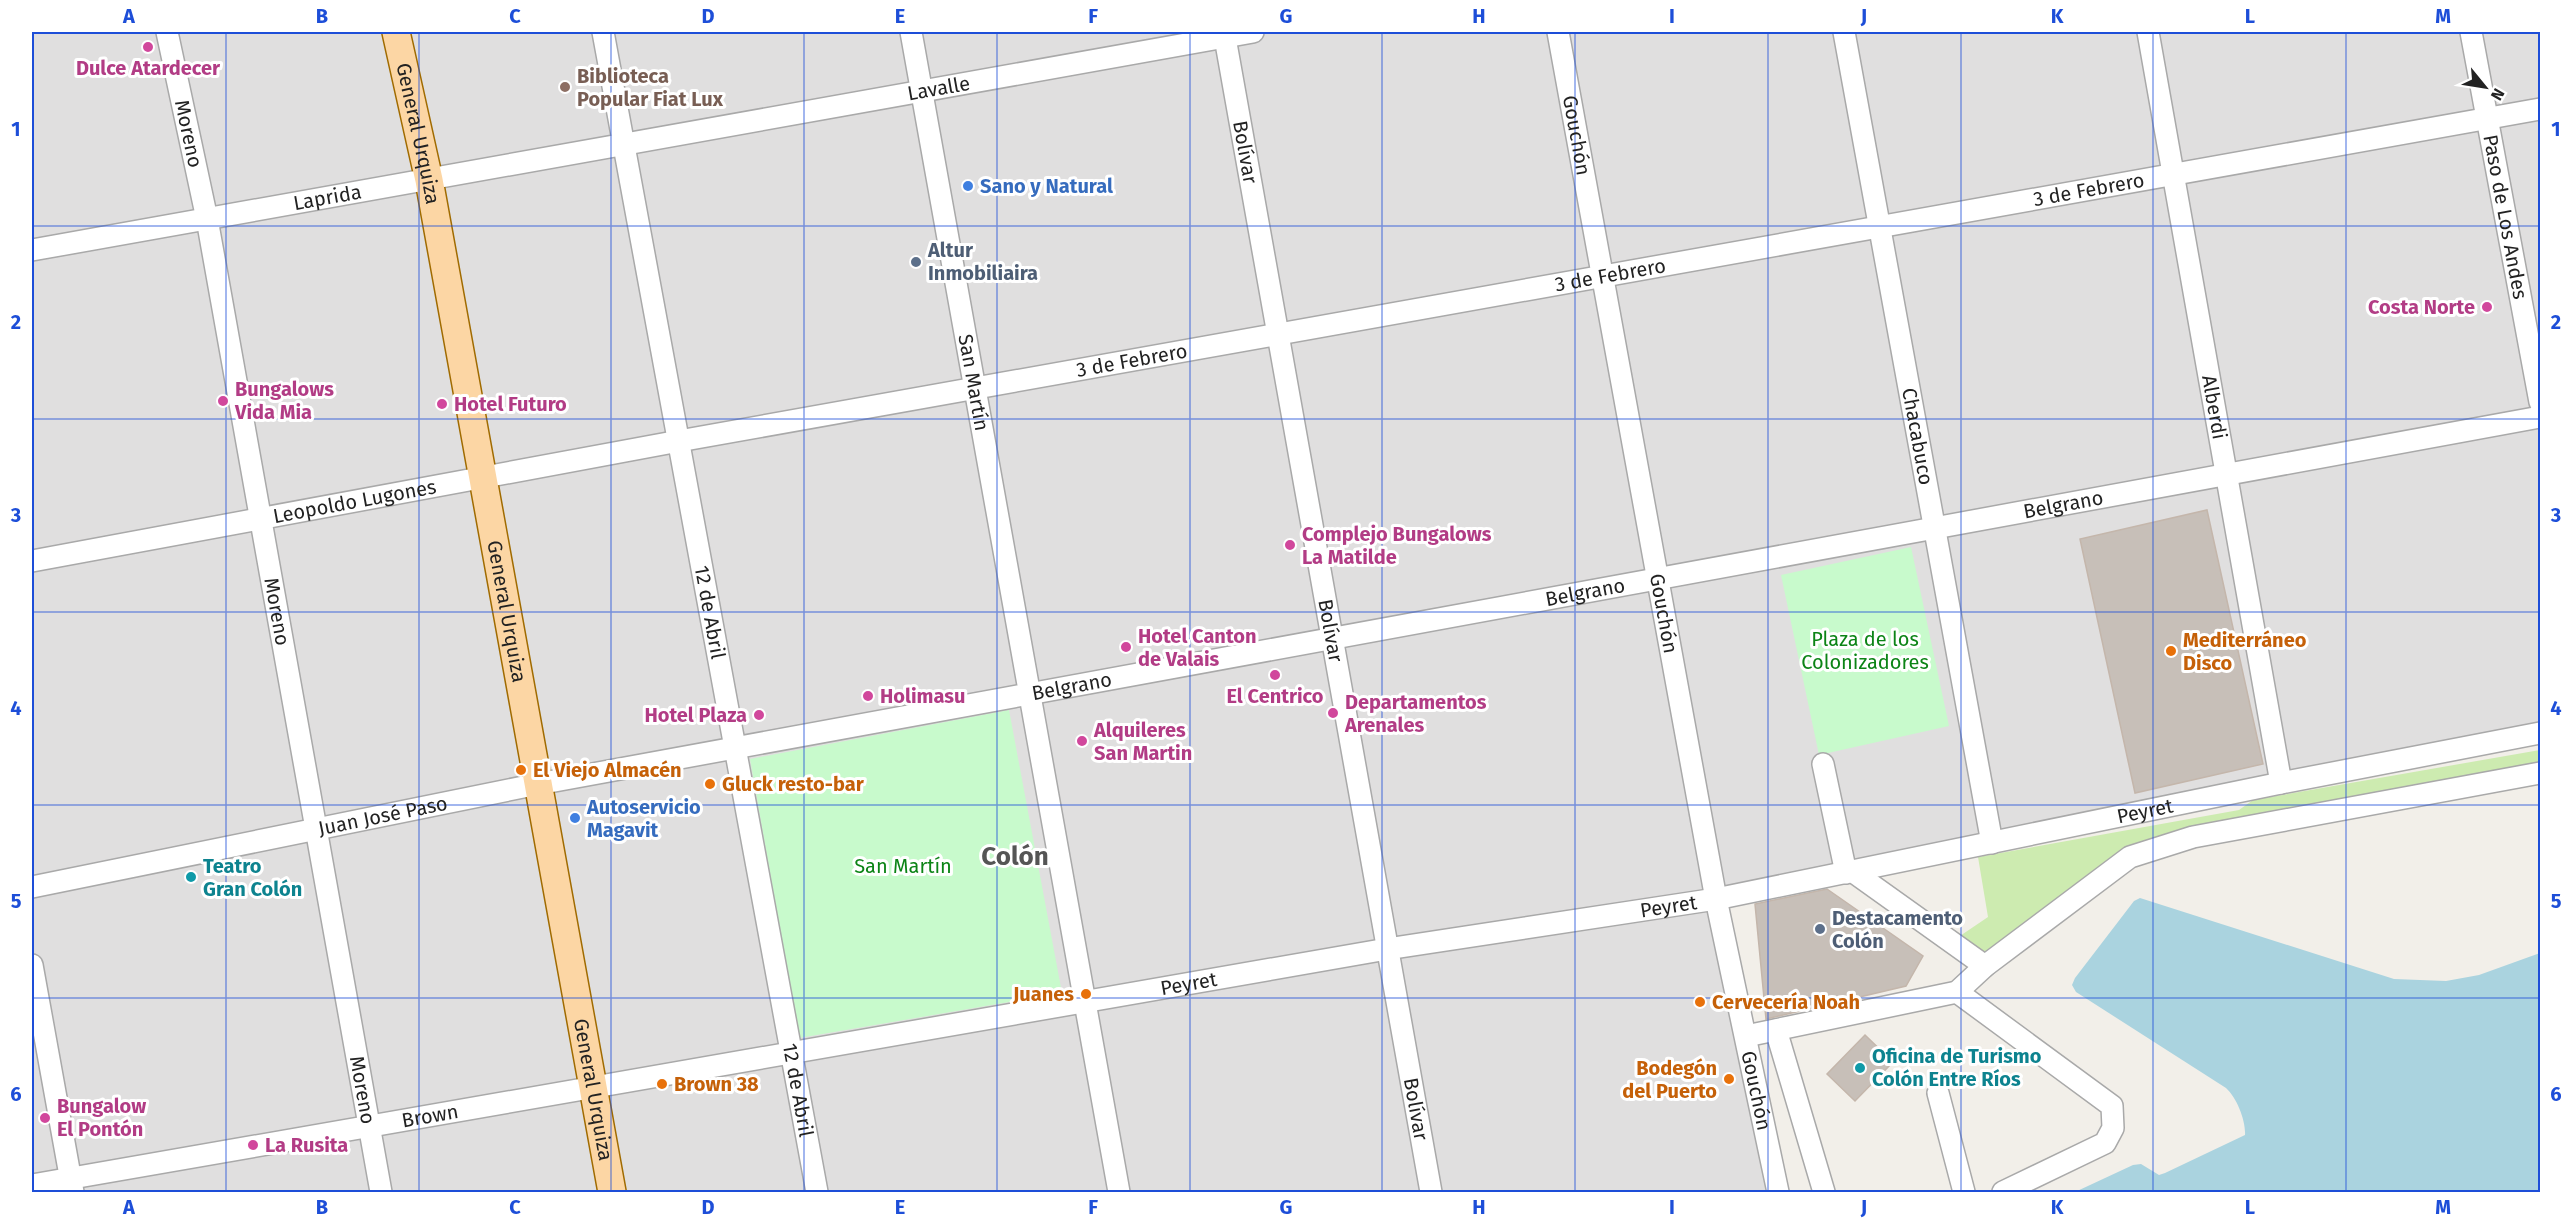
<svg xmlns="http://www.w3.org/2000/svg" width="2572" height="1224" viewBox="0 0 2572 1224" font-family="'Fira Sans',sans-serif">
	<rect width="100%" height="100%" fill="#f2efe9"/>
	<path fill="#e0dfdf" d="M32,32H2540V733L1717,899L1778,1192H32Z"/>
	<path fill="#cdebb0" d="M2540,750V765L2188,830L1982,958L1954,940L1988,917L1978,857L2239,810L2253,800Z"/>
	<path fill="#c8facc" d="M1911,547L1949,726L1819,755L1781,575Z
		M1009,710L1062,993L799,1038L750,759Z"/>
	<path fill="#aad3df" d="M2140,898L2394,979L2446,981L2479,975L2540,953V1192H2075L2133,1165L2141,1164L2159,1175L2165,1173L2245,1135C2246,1121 2237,1098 2226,1088L2076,992L2072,985L2075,978L2134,901Z"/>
	<path fill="#c7bfb8" stroke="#c4b6ab" stroke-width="1.5" d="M2207,510L2263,764L2135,793L2080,539Z
		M1827,889L1923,956L1906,986L1766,1019L1755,904Z
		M1865,1035L1893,1062L1855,1101L1827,1074Z"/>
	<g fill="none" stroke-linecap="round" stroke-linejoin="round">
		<g stroke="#a9a9a9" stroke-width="24">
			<g id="minor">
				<path id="s1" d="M167,32L207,219L381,1192"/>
				<path id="s2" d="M603,32L817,1192"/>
				<path id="s3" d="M911,32L1119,1192"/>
				<path id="s4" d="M1224,32L1431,1192"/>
				<path id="s5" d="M1558,32L1716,899L1778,1192"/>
				<path id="s6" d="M1844,32L1992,843"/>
				<path id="s7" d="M2148,32L2281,783"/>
				<path id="s8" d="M2471,32L2540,402"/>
				<path id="s9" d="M32,250L1253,32"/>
				<path id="s10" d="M32,561L679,441L2540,109"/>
				<path d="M1823,764L1846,873"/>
				<path d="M1852,871L1985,966"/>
				<path id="s11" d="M32,887L538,784L2540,417"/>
				<path d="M32,965L73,1192"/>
				<path d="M1957,992L2112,1106L2113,1128L2105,1143L2003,1192"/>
				<path d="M1776,1030L1824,1192"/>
				<path d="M1746,1036L1957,992L1985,966L2130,857L2193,837L2540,773"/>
				<path d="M1938,1093L1964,1192"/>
				<path id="s12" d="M32,1185L1387,949L1716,899L2281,783L2540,733"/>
			</g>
		</g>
		<g stroke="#a06b00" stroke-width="30">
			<g id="major">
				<path id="s13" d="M396,32L429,180L612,1192"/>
			</g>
		</g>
		<use href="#minor" stroke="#fff" stroke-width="21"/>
		<use href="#major" stroke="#fcd6a4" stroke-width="27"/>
	</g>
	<path fill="none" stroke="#1d4ed8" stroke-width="1.5" stroke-opacity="0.55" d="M226,32V1192M419,32V1192M611,32V1192M804,32V1192M997,32V1192M1190,32V1192M1382,32V1192M1575,32V1192M1768,32V1192M1961,32V1192M2153,32V1192M2346,32V1192M32,226H2540M32,419H2540M32,612H2540M32,805H2540M32,998H2540"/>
	<g fill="#d1479c" stroke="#fff" stroke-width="2">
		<circle cx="148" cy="47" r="6"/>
		<circle cx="2487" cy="307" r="6"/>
		<circle cx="223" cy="401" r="6"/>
		<circle cx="442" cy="404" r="6"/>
		<circle cx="1290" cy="545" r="6"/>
		<circle cx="1126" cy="647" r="6"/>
		<circle cx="1275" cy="675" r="6"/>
		<circle cx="868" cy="696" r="6"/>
		<circle cx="1333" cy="713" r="6"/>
		<circle cx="759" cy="715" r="6"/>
		<circle cx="1082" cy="741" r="6"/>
		<circle cx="45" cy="1118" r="6"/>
		<circle cx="253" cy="1145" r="6"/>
	</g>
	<circle fill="#8d6e63" stroke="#fff" stroke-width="2" cx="565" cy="87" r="6"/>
	<g fill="#3f7fe0" stroke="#fff" stroke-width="2">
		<circle cx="968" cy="186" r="6"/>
		<circle cx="575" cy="818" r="6"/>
	</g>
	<g fill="#5c6f8a" stroke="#fff" stroke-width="2">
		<circle cx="916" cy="262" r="6"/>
		<circle cx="1820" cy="929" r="6"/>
	</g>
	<g fill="#e8710a" stroke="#fff" stroke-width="2">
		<circle cx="2171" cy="651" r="6"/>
		<circle cx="521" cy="770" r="6"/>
		<circle cx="710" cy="784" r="6"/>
		<circle cx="1086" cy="994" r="6"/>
		<circle cx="1700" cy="1002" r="6"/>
		<circle cx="1729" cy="1079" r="6"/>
		<circle cx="662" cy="1084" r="6"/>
	</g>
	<g fill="#0f9aa8" stroke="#fff" stroke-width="2">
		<circle cx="191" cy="877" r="6"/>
		<circle cx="1860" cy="1068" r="6"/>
	</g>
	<g text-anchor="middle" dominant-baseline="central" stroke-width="6" stroke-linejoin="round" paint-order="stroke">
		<g font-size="20" font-weight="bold" fill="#b23c85" stroke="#fff" text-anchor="start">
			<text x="148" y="68" text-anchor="middle">Dulce Atardecer</text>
			<text x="2475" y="307" text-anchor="end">Costa Norte</text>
			<text x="235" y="389">Bungalows<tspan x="235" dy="23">Vida Mia</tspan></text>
			<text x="454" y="404">Hotel Futuro</text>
			<text x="1302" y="534">Complejo Bungalows<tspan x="1302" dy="23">La Matilde</tspan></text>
			<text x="1138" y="636">Hotel Canton<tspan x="1138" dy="23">de Valais</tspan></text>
			<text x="880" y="696">Holimasu</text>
			<text x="1275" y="696" text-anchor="middle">El Centrico</text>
			<text x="1345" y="702">Departamentos<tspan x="1345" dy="23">Arenales</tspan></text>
			<text x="747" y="715" text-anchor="end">Hotel Plaza</text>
			<text x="1094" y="730">Alquileres<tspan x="1094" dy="23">San Martin</tspan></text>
			<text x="57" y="1106">Bungalow<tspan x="57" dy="23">El Pontón</tspan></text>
			<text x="265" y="1145">La Rusita</text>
		</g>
		<g font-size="20" font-weight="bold" fill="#785e54" stroke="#fff" text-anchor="start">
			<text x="577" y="76">Biblioteca<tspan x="577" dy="23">Popular Fiat Lux</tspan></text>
		</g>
		<g font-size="20" fill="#222" stroke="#fff">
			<text stroke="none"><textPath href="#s9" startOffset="921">Lavalle</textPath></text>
			<text stroke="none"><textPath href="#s1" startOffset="104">Moreno</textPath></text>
			<text stroke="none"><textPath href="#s13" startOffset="104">General Urquiza</textPath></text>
			<text stroke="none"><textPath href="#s5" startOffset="105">Gouchón</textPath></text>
			<text stroke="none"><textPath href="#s4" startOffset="122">Bolívar</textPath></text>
			<text stroke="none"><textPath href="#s10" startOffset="2090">3 de Febrero</textPath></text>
			<text stroke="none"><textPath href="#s9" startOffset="300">Laprida</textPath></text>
			<text stroke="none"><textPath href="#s8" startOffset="188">Paso de Los Andes</textPath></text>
			<text stroke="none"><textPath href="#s10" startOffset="1604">3 de Febrero</textPath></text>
			<text stroke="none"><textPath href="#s10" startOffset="1118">3 de Febrero</textPath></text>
			<text stroke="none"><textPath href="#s3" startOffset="356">San Martín</textPath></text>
			<text stroke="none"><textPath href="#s7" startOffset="381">Alberdi</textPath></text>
			<text stroke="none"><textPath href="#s6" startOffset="411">Chacabuco</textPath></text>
			<text stroke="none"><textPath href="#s10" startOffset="328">Leopoldo Lugones</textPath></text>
			<text stroke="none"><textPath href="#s11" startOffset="2067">Belgrano</textPath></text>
			<text stroke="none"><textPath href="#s11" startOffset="1581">Belgrano</textPath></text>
			<text stroke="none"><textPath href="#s1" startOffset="590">Moreno</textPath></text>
			<text stroke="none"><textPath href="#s13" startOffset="590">General Urquiza</textPath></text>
			<text stroke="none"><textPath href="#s2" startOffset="590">12 de Abril</textPath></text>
			<text stroke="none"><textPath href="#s5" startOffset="591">Gouchón</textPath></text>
			<text stroke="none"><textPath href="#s4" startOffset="608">Bolívar</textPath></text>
			<text stroke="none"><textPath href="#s11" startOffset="1059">Belgrano</textPath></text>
			<text stroke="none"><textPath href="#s12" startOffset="2146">Peyret</textPath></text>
			<text stroke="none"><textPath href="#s11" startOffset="358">Juan José Paso</textPath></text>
			<text stroke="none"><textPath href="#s12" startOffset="1660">Peyret</textPath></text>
			<text stroke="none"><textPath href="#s12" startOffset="1174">Peyret</textPath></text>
			<text stroke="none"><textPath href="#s1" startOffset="1076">Moreno</textPath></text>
			<text stroke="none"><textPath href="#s13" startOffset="1076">General Urquiza</textPath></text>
			<text stroke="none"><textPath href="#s2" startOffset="1076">12 de Abril</textPath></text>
			<text stroke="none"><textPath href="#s5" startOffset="1077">Gouchón</textPath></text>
			<text stroke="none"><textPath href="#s4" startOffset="1094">Bolívar</textPath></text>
			<text stroke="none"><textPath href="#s12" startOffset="404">Brown</textPath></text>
		</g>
		<g font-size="20" font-weight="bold" fill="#366cbe" stroke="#fff" text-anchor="start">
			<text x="980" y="186">Sano y Natural</text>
			<text x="587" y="807">Autoservicio<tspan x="587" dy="23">Magavit</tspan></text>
		</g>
		<g font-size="20" font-weight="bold" fill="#4e5e75" stroke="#fff" text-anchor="start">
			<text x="928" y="250">Altur<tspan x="928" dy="23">Inmobiliaira</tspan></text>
			<text x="1832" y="918">Destacamento<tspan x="1832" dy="23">Colón</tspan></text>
		</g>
		<g font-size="20" fill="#0c8416" stroke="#fff">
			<text x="1865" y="639">Plaza de los<tspan x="1865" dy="23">Colonizadores</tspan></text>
			<text x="903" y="866">San Martín</text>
		</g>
		<g font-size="20" font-weight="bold" fill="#c56008" stroke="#fff" text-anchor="start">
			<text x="2183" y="640">Mediterráneo<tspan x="2183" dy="23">Disco</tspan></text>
			<text x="533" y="770">El Viejo Almacén</text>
			<text x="722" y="784">Gluck resto-bar</text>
			<text x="1074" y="994" text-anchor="end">Juanes</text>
			<text x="1712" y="1002">Cervecería Noah</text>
			<text x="1717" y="1068" text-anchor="end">Bodegón<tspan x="1717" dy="23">del Puerto</tspan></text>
			<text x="674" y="1084">Brown 38</text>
		</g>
		<g font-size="20" font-weight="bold" fill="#0d838f" stroke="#fff" text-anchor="start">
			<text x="203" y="866">Teatro<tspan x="203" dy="23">Gran Colón</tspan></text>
			<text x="1872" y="1056">Oficina de Turismo<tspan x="1872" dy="23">Colón Entre Ríos</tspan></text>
		</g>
		<g font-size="26" font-weight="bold" fill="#555" stroke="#fff">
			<text x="1015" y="856">Colón</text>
		</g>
	</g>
	<rect width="2572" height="1224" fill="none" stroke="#ffffff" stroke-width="66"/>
	<g transform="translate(2485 87) rotate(120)" stroke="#ffffff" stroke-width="4.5" paint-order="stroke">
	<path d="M0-4.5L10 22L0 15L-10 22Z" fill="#222222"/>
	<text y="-9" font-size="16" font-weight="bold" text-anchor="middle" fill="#222222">N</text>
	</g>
	<rect x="33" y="33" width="2506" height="1158" fill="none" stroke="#1d4ed8" stroke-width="2"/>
	<g font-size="20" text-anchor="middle" font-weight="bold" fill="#1d4ed8">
		<text x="129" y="23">A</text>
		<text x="322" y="23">B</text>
		<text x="515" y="23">C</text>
		<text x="708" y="23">D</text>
		<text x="900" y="23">E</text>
		<text x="1093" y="23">F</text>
		<text x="1286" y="23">G</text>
		<text x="1479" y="23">H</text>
		<text x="1672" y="23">I</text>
		<text x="1864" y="23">J</text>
		<text x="2057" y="23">K</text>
		<text x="2250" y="23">L</text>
		<text x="2443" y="23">M</text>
		<text x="16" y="136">1</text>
		<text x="2556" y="136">1</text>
		<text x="16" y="329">2</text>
		<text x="2556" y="329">2</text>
		<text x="16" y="522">3</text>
		<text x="2556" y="522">3</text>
		<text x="16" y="715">4</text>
		<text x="2556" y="715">4</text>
		<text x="16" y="908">5</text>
		<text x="2556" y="908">5</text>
		<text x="16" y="1101">6</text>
		<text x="2556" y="1101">6</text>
		<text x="129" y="1214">A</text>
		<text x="322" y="1214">B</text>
		<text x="515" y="1214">C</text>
		<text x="708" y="1214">D</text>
		<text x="900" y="1214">E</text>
		<text x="1093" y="1214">F</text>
		<text x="1286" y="1214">G</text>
		<text x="1479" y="1214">H</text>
		<text x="1672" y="1214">I</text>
		<text x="1864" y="1214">J</text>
		<text x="2057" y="1214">K</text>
		<text x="2250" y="1214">L</text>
		<text x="2443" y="1214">M</text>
	</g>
</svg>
